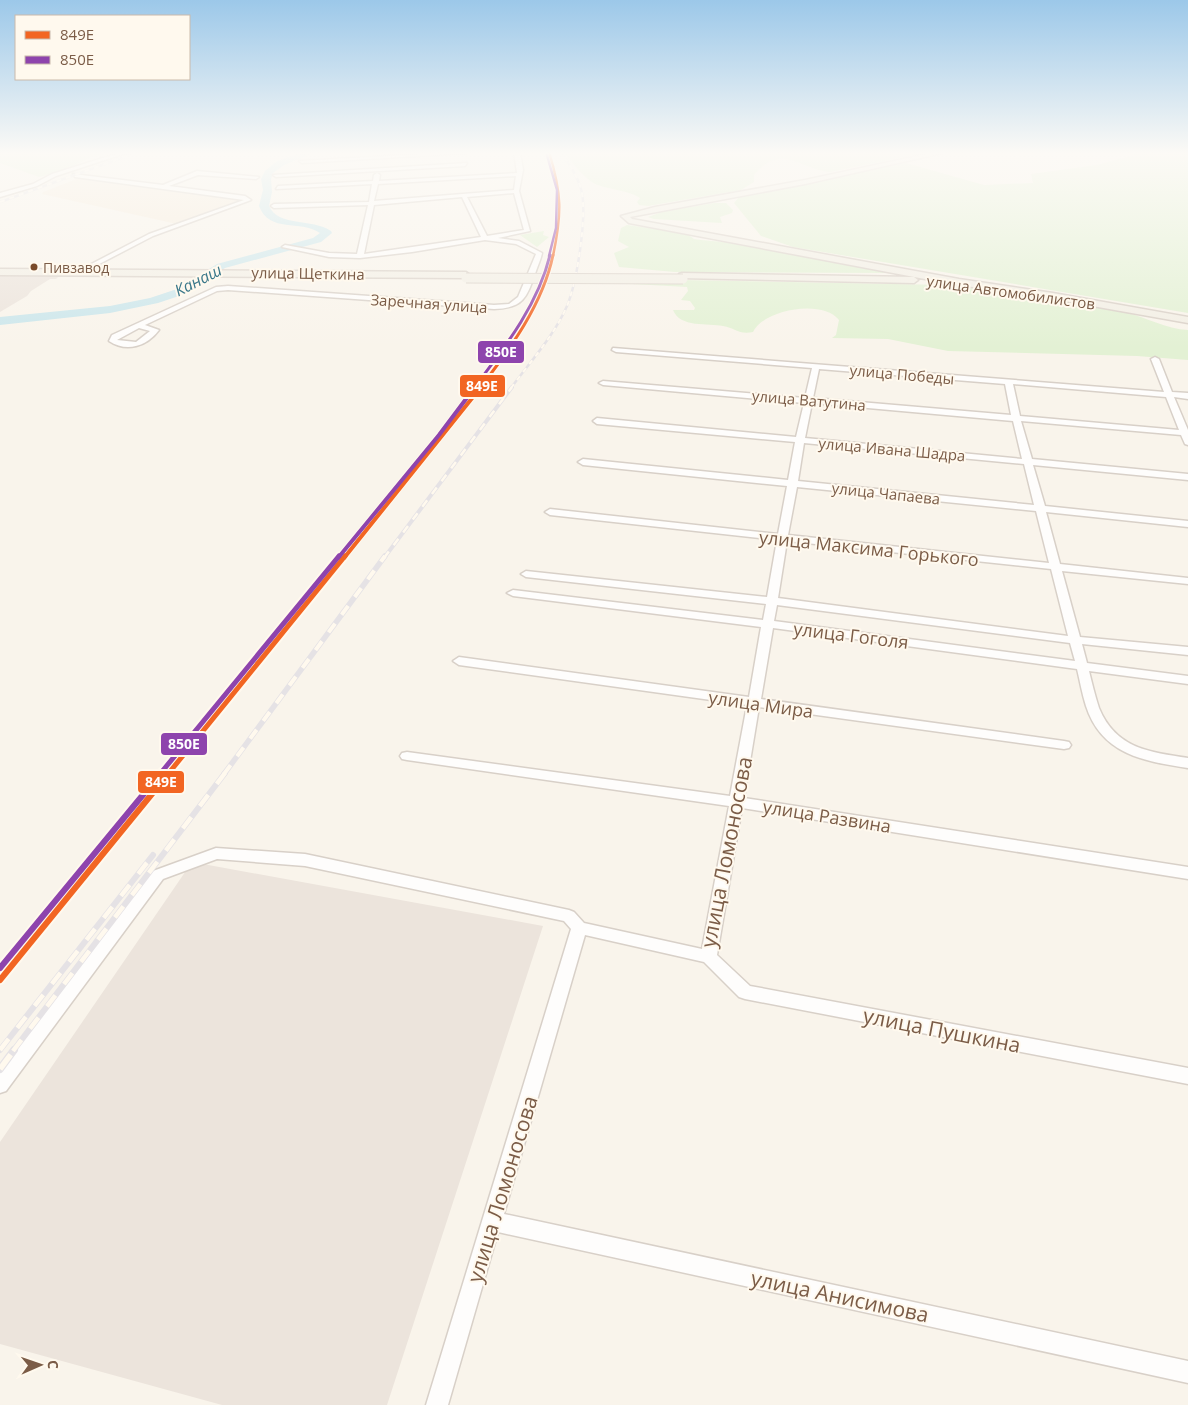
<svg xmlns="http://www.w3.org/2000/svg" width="1188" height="1405" viewBox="0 0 1188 1405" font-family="'Open Sans',sans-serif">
	<rect width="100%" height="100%" fill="#f9f4eb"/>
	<path fill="#f6ebdb" d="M82,177L247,199L241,203L204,214L192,221L177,224L42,194L43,192Z"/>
	<path fill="#ece4dc" d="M0,274H61L56,279H50L31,291L27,296L0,312Z
		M192,862L543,926L387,1405H222L0,1344V1142Z"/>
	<path fill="#e3f1d4" d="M0,152H113L89,158L63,171L39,177L0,163Z
		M565,152H929L830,172C799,169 782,142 754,175V182L741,190L648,206L639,205L637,202L640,198C627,190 612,190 598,185C588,182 570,162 565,152Z
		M1132,152H1188V313L793,247L761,236L734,203L739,197L906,163L984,185L1033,183L1031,174L1097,165L1130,156Z
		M714,203H726L733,210L732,213L720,217L722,223L654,219L648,217L662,212Z
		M627,225L686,233L694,239L701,240L745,244L895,273L675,272L619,267L614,253L629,247L618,241L621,228Z
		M544,231L543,235L549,237L537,247L520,235Z
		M681,280L947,285L978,287L1124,312C1146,317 1166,329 1188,330V360L1137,356L948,351L888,339L832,338L836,335L839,320C823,299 764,309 753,332C739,335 735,328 723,326C708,323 680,328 673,310H694L695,308L690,301L681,300L688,291L687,287L632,284Z"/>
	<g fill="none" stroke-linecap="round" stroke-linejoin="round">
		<path fill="#cbe6eb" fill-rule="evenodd" d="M304,152H316L284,165L273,173L271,179L272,192L269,206C278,227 312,218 331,231L332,233L321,242L225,268L185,294L158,303L110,313L0,325V317L110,306L150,298L177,289L217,264L313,238L320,233C300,219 270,234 259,206L263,190L261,179L265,171L277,161Z"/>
		<g stroke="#d8d0c8" stroke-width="3">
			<path id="minor" d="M122,152H129L56,176L37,186L0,197V193L33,184L52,174Z
				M459,152L467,153L302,163L299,161Z
				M514,152H520L523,170L519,191L530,231L498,238L519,241L542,253C541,259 538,265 536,271C527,297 524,308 494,309L228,290L217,291L145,325L159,330C147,346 127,353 109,341L112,335L216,287L228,286L494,305L509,304L518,297L536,254L516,244L485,240L412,252L360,258L329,257L282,247L285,245L329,253L357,254L368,205L274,208L271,206L274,204L369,202L372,184L276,189L278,186L373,181L374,175L377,173L380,175L379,181L517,173ZM516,176L514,190L374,201L378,184ZM514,193L524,230L487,236L467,197ZM462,197L481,237L364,254L374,205ZM139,328L150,331L136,342L117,340Z
				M467,163L465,166L276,177L273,175Z
				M197,171L259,177L256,179L198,175L169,186L245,196L251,200L153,236L80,274H76V272L149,234L244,200L75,177L73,174L163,185Z
				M613,348L1164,392L1151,359L1155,357L1159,359L1172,392L1188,393V399L1174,397L1188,430V445L1185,444L1181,435L1021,421L1032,459L1188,474V480L1033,465L1045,506L1188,521V527L1046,512L1060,564L1188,578V584L1062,571L1080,637L1188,647V655L1082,644L1087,663L1188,676V684L1089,671C1092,683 1095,696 1099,708C1116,749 1150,752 1188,758V768C1144,761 1102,755 1086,706C1082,694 1080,681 1077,669L773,628L761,699L1064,741L1069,742L1071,745L1069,748L1064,749L759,707L744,798L1188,867V879L742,808L717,955L750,986L1188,1068V1084L745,999L739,997L704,962L585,935L504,1214L1188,1361V1383L498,1232L448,1405H426L571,929L564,921L305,866L217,859L163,879L6,1091L0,1093V1071L153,871L216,848L305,854L569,910L574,912L584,923L702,949L729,806L407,760L402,759L400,756L402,753L407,752L730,796L747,705L459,665L453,661L459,657L749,697L761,627L513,596L507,593L513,590L763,620L766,604L526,577L521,574L526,571L767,597L777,540L550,515L545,512L550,509L778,534L787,486L583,465L578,462L583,459L788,480L795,442L597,424L593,421L597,418L796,437L804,403L603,385L599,383L603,381L805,398L812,368L616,352L612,350ZM819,369L1005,384L1011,415L813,398ZM1013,384L1166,397L1179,430L1020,416ZM812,403L1013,421L1022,459L805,438ZM804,443L1024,464L1034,505L798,481ZM797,487L1036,511L1049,563L788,535ZM787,541L1051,569L1068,636L778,598ZM777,605L1070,643L1075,661L774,621Z"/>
		</g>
		<g stroke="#dad1c8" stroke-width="3">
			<path id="major" d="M936,152H947L805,184L630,217L632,219L959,279L1053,293L1188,317V323L1053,299L946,283L629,223L621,216L655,207L805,180Z
				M0,269L466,272L470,275L466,278L0,275Z
				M682,273L914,277L918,280L914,283L679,278V274Z"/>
		</g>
		<use href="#minor" fill="#fefdfc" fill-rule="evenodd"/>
		<use href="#major" fill="#f3efe5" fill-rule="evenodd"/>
		<g stroke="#e5e2e5" stroke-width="2.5">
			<path id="rail-far4" d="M0,202L138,152
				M511,388C530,362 554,336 567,306C577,282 588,213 581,189C577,175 569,164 561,152"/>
		</g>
		<g stroke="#e5e2e5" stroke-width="4">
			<path id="rail-far3" d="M384,558L512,387"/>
		</g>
		<g stroke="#e5e2e5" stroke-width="5.5">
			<path id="rail-far2" d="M224,774L385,556"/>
		</g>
		<g stroke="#e5e2e5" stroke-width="6">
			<path id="rail-far1" d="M0,1050L153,855
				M13,1051L225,773"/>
		</g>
		<g stroke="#e5e2e5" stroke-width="8">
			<path id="rail" d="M0,1069L14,1050"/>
		</g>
		<use href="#rail-far4" stroke="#fff9ee" stroke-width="2" stroke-dasharray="5" stroke-linecap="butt"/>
		<use href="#rail-far3" stroke="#fff9ee" stroke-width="2.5" stroke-dasharray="8" stroke-linecap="butt"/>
		<use href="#rail-far2" stroke="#fff9ee" stroke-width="4" stroke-dasharray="11" stroke-linecap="butt"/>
		<use href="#rail-far1" stroke="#fff9ee" stroke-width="4.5" stroke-dasharray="14" stroke-linecap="butt"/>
		<use href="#rail" stroke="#fff9ee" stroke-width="5.5" stroke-dasharray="18" stroke-linecap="butt"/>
		<g stroke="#dad1c8" stroke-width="11" stroke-linecap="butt">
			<path id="major-bridge" d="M466,278L683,279"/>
		</g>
		<use href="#major-bridge" stroke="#f3efe5" stroke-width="9"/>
		<g stroke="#fff9ee" stroke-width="4.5">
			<path id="rail-1-far4" d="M549,152C562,194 562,213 553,256"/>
		</g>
		<g stroke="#fff9ee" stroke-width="5">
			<path id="rail-1-far3" d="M480,388C510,349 543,304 553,255"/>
		</g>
		<g stroke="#fff9ee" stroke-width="6">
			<path id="rail-1-far2" d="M344,558L481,387"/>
		</g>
		<g stroke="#fff9ee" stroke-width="9">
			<path id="rail-1-far1" d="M168,774L345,556"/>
		</g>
		<g stroke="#fff9ee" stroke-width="10">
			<path id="rail-1" d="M0,980L169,773"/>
		</g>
		<g stroke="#fff9ee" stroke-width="4.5">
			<path id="rail-2-far4" d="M546,152L557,190L556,228L549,256"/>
		</g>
		<g stroke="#fff9ee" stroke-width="5">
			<path id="rail-2-far3" d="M474,388C505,347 538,305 550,255"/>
		</g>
		<g stroke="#fff9ee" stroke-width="6">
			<path id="rail-2-far2" d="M338,558L439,435L475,387"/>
		</g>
		<g stroke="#fff9ee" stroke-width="9">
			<path id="rail-2-far1" d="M160,774L339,556"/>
		</g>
		<g stroke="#fff9ee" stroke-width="10">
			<path id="rail-2" d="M0,968L161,773"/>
		</g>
		<use href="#rail-1-far4" stroke="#f26522" stroke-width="2.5"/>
		<use href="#rail-1-far3" stroke="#f26522" stroke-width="3"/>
		<use href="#rail-1-far2" stroke="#f26522" stroke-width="4"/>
		<use href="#rail-1-far1" stroke="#f26522" stroke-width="5"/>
		<use href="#rail-1" stroke="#f26522" stroke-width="6"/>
		<use href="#rail-2-far4" stroke="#8e44ad" stroke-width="2.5"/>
		<use href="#rail-2-far3" stroke="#8e44ad" stroke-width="3"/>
		<use href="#rail-2-far2" stroke="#8e44ad" stroke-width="4"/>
		<use href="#rail-2-far1" stroke="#8e44ad" stroke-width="5"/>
		<use href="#rail-2" stroke="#8e44ad" stroke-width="6"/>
	</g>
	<linearGradient id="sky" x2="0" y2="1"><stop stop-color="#9cc8e9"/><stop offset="0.44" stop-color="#fcfaf6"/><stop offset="1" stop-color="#fcfaf6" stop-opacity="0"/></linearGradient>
	<rect width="1188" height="348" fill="url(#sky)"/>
	<circle fill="#7a4b2a" stroke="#fff9ee" stroke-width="2" cx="34" cy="267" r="4.5"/>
	<g text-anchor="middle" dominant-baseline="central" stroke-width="4" stroke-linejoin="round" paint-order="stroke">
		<g font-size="14" fill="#7b5c47" stroke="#fff9ee" text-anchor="start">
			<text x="43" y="267">Пивзавод</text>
		</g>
		<g font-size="15" fill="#7b5c47" stroke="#fff9ee">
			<text transform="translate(308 273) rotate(1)">улица Щеткина</text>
			<text transform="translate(1011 292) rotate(8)">улица Автомобилистов</text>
			<text transform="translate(429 303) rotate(4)">Заречная улица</text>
			<text transform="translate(902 374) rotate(5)">улица Победы</text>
			<text transform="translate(809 400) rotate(5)">улица Ватутина</text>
			<text transform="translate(892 449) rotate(5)">улица Ивана Шадра</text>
			<text transform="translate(886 493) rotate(6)">улица Чапаева</text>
		</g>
		<g font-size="16" font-style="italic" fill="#3b788a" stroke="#fff9ee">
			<text transform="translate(198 280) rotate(-27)">Канаш</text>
		</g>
		<g font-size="18" fill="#7b5c47" stroke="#fff9ee">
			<text transform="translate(869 548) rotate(6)">улица Максима Горького</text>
			<text transform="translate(851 635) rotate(7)">улица Гоголя</text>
			<text transform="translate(761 704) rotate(8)">улица Мира</text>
			<text transform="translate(827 816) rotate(9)">улица Развина</text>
		</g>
		<g font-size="21" fill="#7b5c47" stroke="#fff9ee">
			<text transform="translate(726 852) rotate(-79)">улица Ломоносова</text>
			<text transform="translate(942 1030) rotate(11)">улица Пушкина</text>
			<text transform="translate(502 1189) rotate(-73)">улица Ломоносова</text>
			<text transform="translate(840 1296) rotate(12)">улица Анисимова</text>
		</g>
	</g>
	<g stroke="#fff9ee" stroke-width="2">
		<rect x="477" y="340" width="48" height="24" rx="5" fill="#8e44ad"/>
		<rect x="459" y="374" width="47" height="24" rx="5" fill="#f26522"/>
		<rect x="160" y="732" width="48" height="24" rx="5" fill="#8e44ad"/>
		<rect x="137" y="770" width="48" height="24" rx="5" fill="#f26522"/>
	</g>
	<g font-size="14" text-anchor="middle" font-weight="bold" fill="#fff">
		<text x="501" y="357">850Е</text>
		<text x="482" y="391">849Е</text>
		<text x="184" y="749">850Е</text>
		<text x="161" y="787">849Е</text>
	</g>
	<rect x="15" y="15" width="175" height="65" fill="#fff9ee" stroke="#cabaab"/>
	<rect x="25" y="31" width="25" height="8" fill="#f26522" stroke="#cabaab"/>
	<text x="60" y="40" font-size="15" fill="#7b5c47">849Е</text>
	<rect x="25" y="56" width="25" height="8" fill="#8e44ad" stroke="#cabaab"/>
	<text x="60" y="65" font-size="15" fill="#7b5c47">850Е</text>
	<g transform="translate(40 1365) rotate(88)" stroke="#fff9ee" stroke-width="4" paint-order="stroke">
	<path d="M0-4L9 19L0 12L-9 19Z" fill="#7b5c47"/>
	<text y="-8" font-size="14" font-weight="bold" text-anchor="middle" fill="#7b5c47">С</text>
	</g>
</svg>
